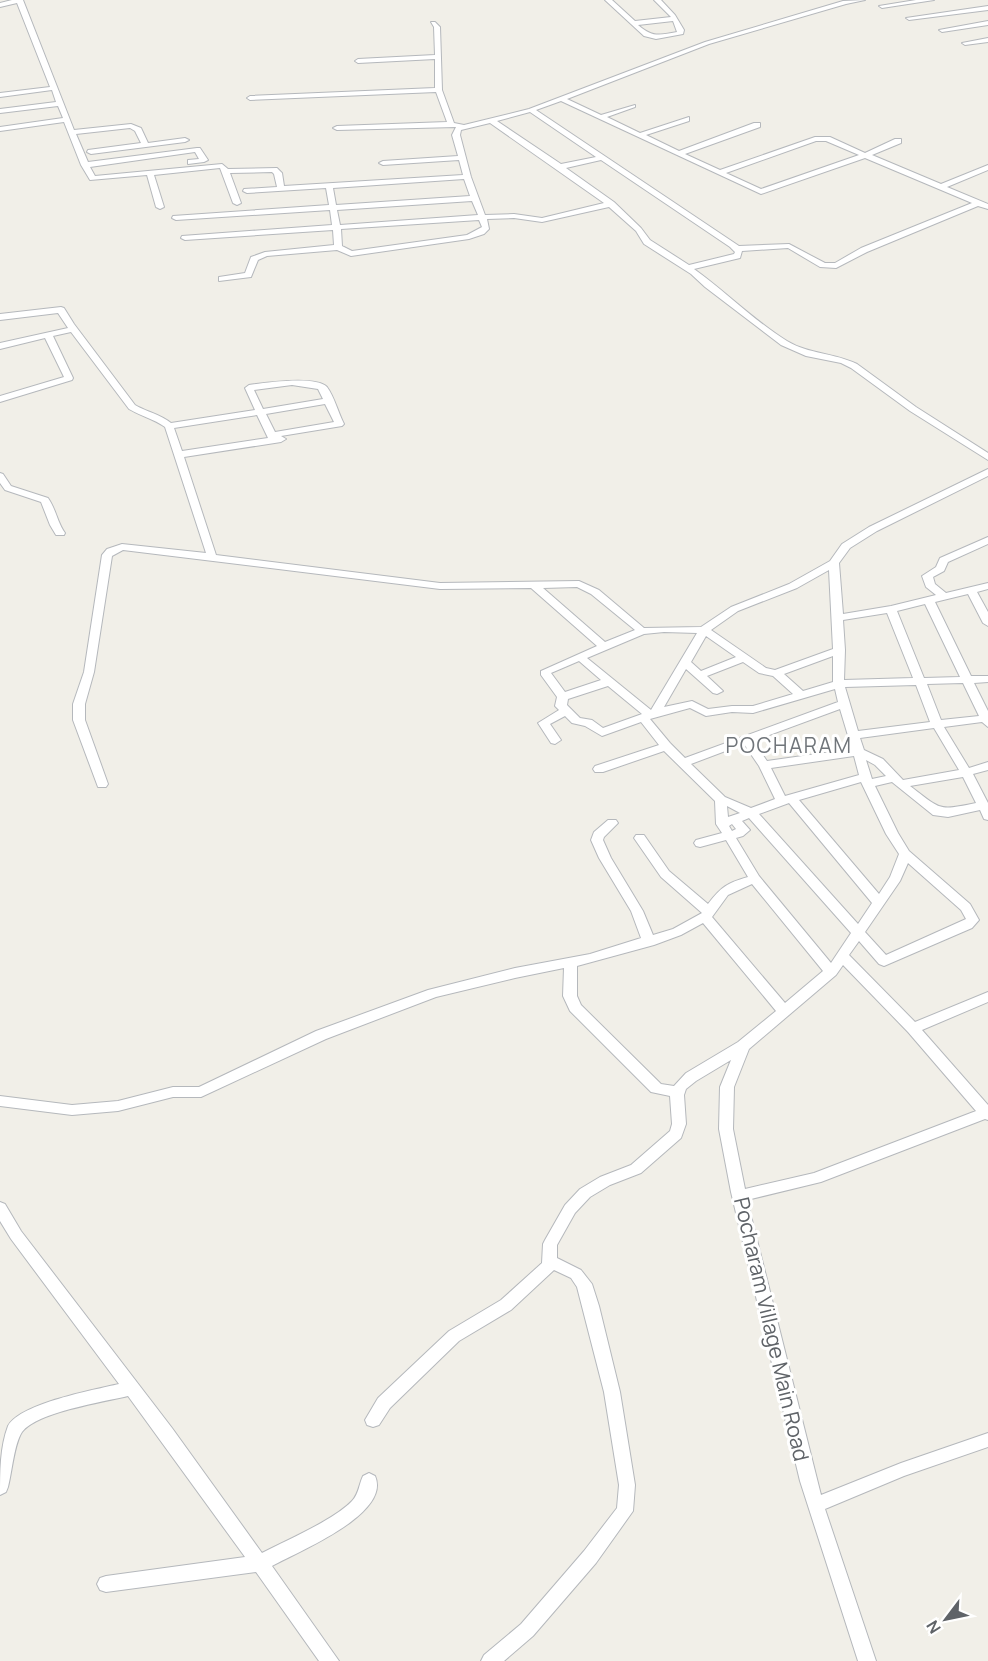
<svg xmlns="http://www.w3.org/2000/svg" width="988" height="1661" viewBox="0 0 988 1661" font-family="Manrope,sans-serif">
	<rect width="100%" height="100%" fill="#f1efe8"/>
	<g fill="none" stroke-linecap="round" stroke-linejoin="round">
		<g stroke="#b5b8bc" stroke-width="2">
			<path id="minor" d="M12,0H23L74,130L131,124L141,128L148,143L185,138L189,140L185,142L91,154L87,152L88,150L141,143L135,131L130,128L76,134L88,162L197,148H200L208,160L204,162L188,164V160L199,159L195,152L90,167L95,176L222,164L228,169L277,168L282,173L284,186L463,175L459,160L383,165L379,163L383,161L458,156L452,135L456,127L337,130L333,128L337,126L447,122L436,92L250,100L247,98L250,96L435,88V59L358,63L355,61L358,59L435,55L434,27L431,22H435L440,27L442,90L454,123L464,125L529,109L705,42L843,1L865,0L846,4L709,44L567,99L601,115L635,105V107L607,117L640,133L689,117V121L646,135L679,151L754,123H760V127L685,154L720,170L815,137H830L865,153L895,139H901V143L872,155L941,184L988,165V170L947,187L988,204V209L978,206L867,252L836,268L820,267L788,248L742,251L740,258L694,269C725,291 753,320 787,341C808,354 835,353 857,364L916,407L988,453V460L910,411L851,368L841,363L806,356L781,345L705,287L691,274L644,244L636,231L609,207L542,222L514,218L487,219L489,229L484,234L469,239L351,256L337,250L267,256L258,260L251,277L219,281V277L245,273L251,257L265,252L334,245L333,230L185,240L181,238L182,236L332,225L330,210L176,220L172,218L173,216L329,205L326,188L247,193L243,191L244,189L277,187L274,174L272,172L230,173L241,203L237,205L233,203L220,168L154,175L164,207L160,209L156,207L147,175L90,180L81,165L64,122L0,131V127L63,118L58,106L0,113V109L56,102L52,90L0,97V93L50,87L17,3L0,7V3ZM561,101L761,194L865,158L972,203L861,248L835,263H825L789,244L739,246L536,110ZM530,112L596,157L561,164L497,121ZM490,123L604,203L542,218L514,214L485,215L471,177L460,135L461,130ZM816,141H826L859,155L761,189L726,173ZM601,160L730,247L735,252L734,254L689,265L650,240L641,228L614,202L566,168ZM464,179L470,196L336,205L333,188ZM472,201L478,215L340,225L337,210ZM479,220L482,227L467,235L352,251L342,246L341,229Z
				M605,0H612L635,21L671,17L654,0H661L675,15L684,30L683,34L656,39L644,36ZM673,21L677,32C659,35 653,38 638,25Z
				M916,0H934L882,8L879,6Z
				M988,6V10L909,20L906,18Z
				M988,21V25L942,32L939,30Z
				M988,38V42L965,45L962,43Z
				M61,307L64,308L74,324L135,405C147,412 160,414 171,423L255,410L245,388L249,385C264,383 316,375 327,387C334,396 338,412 344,424L342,426L281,436L286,439L281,442L184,457L216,555L440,583L579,581L599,590L644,628L701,627L731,607L789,584L830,561L842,544L869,527L988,469V476L877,531L850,548L839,563L843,614L891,606L936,595L926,587L922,576L936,567L940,558L988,537V544L948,562L944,571L933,577L935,584L946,593L988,583V589L977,592L988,612V626L983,623L968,594L935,602L971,676H988V682L974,683L988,711V727L982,722L944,727L969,768L988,762V770L973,774L988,803V820L984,819L980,810L948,817L933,815L892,782L875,786L898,833L909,851L970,904L979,920L972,928L884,966L879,964L859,941L849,955L915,1022L988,992V1002L922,1030L988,1105V1120L985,1119L821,1182L747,1200L821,1495L901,1463L988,1433V1447L904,1476L825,1509L876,1661H858L800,1481L731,1192L719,1129L720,1087L731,1060L696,1081L686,1089L684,1095L686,1124L681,1138L641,1173L610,1185L590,1197L575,1213L557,1245V1258L581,1270L592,1284L599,1306L620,1392L635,1485L633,1511L596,1563L533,1636L504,1661H481L484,1655L521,1624L584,1551L617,1508L619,1485L604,1392L577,1287L571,1278L554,1270L511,1310L459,1341L390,1408L379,1425L373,1427L367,1425L365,1420L378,1398L449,1331L501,1300L542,1263L543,1244L545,1240L565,1205L580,1189L600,1177L631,1165L670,1131L672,1124L670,1096L651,1092L570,1011L563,996L564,968L515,978L436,997L326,1039L201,1097H173L118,1111L72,1115L0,1106V1096L72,1105L118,1101L173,1087H199L316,1031L428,990L515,968L590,954L641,938L631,911L599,858L591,840L594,832L608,820H616L618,823L604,837L603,840L611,858L643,911L653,935L673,929L702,913L661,877L634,838L636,835H644L669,871L708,904C721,887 727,883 748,877L726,840L700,847L696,846L694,843L696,840L722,833L716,824L715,801L664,751L603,772H595L593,769L595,766L659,745L641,722L602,736L585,726L572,723L565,716L550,724L561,740L555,744L551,743L538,723L559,710L555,706L557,697L541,675V671L597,646L531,588L440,589L123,550L112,556L94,672L85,704V720L108,784L106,787H98L73,720V704L84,672L102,555L107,549L122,544L206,553L165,427C154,419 141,416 129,409L71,332L53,336L73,378L72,380L0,402V396L64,377L45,338L0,349V343L68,328L58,313L0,320V314ZM292,385L318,389L323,399L263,409L254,390ZM325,404L334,422L275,432L266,414ZM257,415L268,438L182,451L174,428ZM829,570L833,649L775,670L766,668L711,630L738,611L797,588ZM577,587L591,594L635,630L605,642L543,588ZM925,604L960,677L924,678L897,611ZM887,613L913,678L844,680L845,650L843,620ZM664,632L697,633L651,710L587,658L644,634ZM706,636L736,657L701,671L691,662ZM833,656V682L803,691L784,674ZM579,661L601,680L565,692L551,673ZM743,662L759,673L773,676L793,694L753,706H732L708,709L692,701L664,707L686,669L713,693L717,694L723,691L707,676ZM963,683L979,716L941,720L927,684ZM916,685L930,722L858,731L845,687ZM608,686L642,714L603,728L592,720L580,718L567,705L568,699ZM835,689L838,702L685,758L670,743L650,719L690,708L706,716L732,712L753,713ZM840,709L852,749L767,761L753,741ZM934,728L959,770L903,780L883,759L864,750L860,738ZM744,744L759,766L775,799L751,808L725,797L691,764ZM854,756L859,775L785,796L771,768ZM866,760L875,765L886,776L872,779ZM963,777L976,803C937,811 942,810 910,786ZM861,782L886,834L899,854L890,877L879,894L799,800ZM789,803L872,903L858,924L759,814ZM727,806L740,813L728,817ZM749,818L851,933L831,963L759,876L736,838L743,836L750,830L742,821ZM732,824L736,829L732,831L729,826ZM908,863L961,910L966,919L886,955L865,932L900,881ZM752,884L823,971L785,1003L712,917L728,895ZM703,923L776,1011L738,1042L686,1073L674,1086L661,1084L581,1005L577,996V966L654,945L681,935ZM843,965L908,1032L976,1111L814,1173L745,1189L733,1129L734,1087L749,1049L836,975Z
				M0,473L3,474L11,486L48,498C56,509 57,522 65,533L64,535H56L50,525L41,502L5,490L0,483Z
				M0,1202L5,1204L21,1231L172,1428L262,1553C287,1540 334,1520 352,1501C359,1494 359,1484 363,1476L369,1473L375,1476C392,1514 297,1552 272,1566L339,1661H319L256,1572L106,1592L100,1590L97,1584L100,1578L106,1576L245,1557L128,1396C103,1402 37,1412 22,1432C14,1444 12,1472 8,1487L6,1492L0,1495C0,1472 0,1447 8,1426C21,1403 94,1390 119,1384L11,1239L0,1221Z"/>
		</g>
		<use href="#minor" fill="#fff" fill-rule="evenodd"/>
	</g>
	<g text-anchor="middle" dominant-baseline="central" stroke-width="6" stroke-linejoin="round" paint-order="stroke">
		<g font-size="21" letter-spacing="1.5" fill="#70757a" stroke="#fff">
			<text x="789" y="745">POCHARAM</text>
		</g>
		<g font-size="21" fill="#5f6368" stroke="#fff">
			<text transform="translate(772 1329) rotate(77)">Pocharam Village Main Road</text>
		</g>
	</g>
	<g transform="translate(946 1619) rotate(238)" stroke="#ffffff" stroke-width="4.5" paint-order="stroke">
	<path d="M0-4.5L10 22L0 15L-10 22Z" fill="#5f6368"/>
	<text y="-9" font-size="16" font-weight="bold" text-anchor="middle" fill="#5f6368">N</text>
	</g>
</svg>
